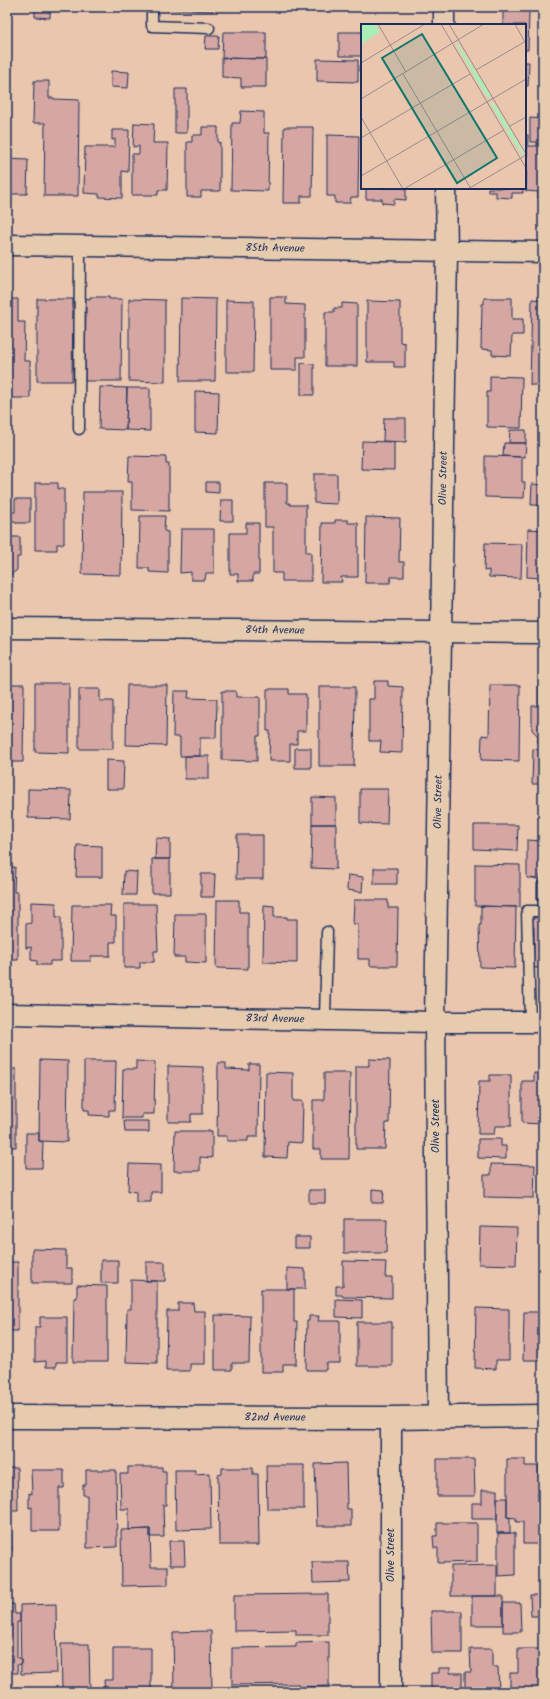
<svg xmlns="http://www.w3.org/2000/svg" width="550" height="1699" viewBox="0 0 550 1699" font-family="Kalam,sans-serif">
	<rect width="100%" height="100%" fill="#ebc6ae"/>
	<filter id="ink" filterUnits="userSpaceOnUse"><feTurbulence type="fractalNoise" baseFrequency=".025" numOctaves="2"/><feDisplacementMap in="SourceGraphic" scale="8" xChannelSelector="R" yChannelSelector="G"/><feConvolveMatrix kernelMatrix="1 2 1 2 8 2 1 2 1" color-interpolation-filters="sRGB"/></filter>
	<g filter="url(#ink)">
		<path fill="#d6a7a2" stroke="#1b2f5e" d="M35,7H50V18L35,17Z
			M160,7H213V11L160,9Z
			M503,10L529,11L528,50H525V25H503Z
			M223,32H266V59L222,58Z
			M339,32H362V56H339Z
			M206,36H219L218,49H205Z
			M222,58L266,59V87H241V78L222,77Z
			M317,59L358,60V82L317,81Z
			M525,62H529L528,86H525Z
			M111,71L129,72L128,88L111,87Z
			M34,81H49V98H54V99L79,100L78,196H44L45,123H33Z
			M175,89H187V133H175Z
			M241,111L264,112V133H269L268,191L231,190L232,123H240Z
			M530,118L543,119V198H538V192L526,191L527,146H537V142H530Z
			M134,123L154,124L153,143H168L167,190H158V195H132V154H139V146L133,147Z
			M202,127H218V143L220,142V191H201V197H187V142H192V135H202Z
			M284,127H313L312,196H301V203H283Z
			M112,130H129L128,172L122,171V198L99,197V194L84,193L85,147H115V139L112,140Z
			M327,135L359,136L358,197H351L350,203H335V196H327Z
			M525,135H528L526,184H525Z
			M7,159L28,160L27,194H10V190H7Z
			M366,188H406V200L394,199V204L382,203V199H366Z
			M488,188H523V193H512V198L496,197V192H488Z
			M90,297H109V299H122L121,381H85L86,298L90,299Z
			M270,297H286V304L305,305V357H297V370H270Z
			M181,298L216,299L215,381H180Z
			M484,298H512V319H523V335H512L511,356L492,355V350L481,349L482,304H484Z
			M7,299H18V322H25L24,361H30V398H7Z
			M37,299H73L72,381H37Z
			M129,299L165,300V382L129,381Z
			M532,299L543,300V385H530Z
			M226,300L254,301L253,372H226Z
			M367,301L400,302V342L405,343V367H394V362H367Z
			M342,303L357,304V366H325V312H334V308H342Z
			M301,363L314,364V395H301Z
			M490,376L522,377L521,428L487,427V392H490Z
			M100,387L127,388L126,430L99,429Z
			M127,388H150V431L126,430Z
			M195,391L219,392L218,433L195,432Z
			M384,418H406V442L383,441Z
			M510,430H526V443H509Z
			M362,441L394,442V470L361,469Z
			M504,443H526L525,457L503,456Z
			M129,456L166,457V464H169V511L132,510V482H128Z
			M485,456L522,457V482H525L524,498L485,497Z
			M314,474H337V504L314,503Z
			M206,482H219V493L206,492Z
			M35,483H58V489H64V544H57V550H35Z
			M265,483H287V503H290V505H306V552H311V581H282V573H273V527H265Z
			M532,484L542,485L541,505H531Z
			M83,492H122L121,575L82,574Z
			M15,499H30V523H15V521H11V512H15Z
			M221,500H233V521H220Z
			M140,516H165L164,531L168,532V573L149,572V568H139Z
			M366,517L400,518L399,562H404V577H391L390,583H365Z
			M335,520H348V523H358V577H341L342,582H321L322,523H335Z
			M246,523H259V574H253V581H238V574H230V533H246Z
			M7,526V533H11V537H20V557H17V570L9,576L7,575Z
			M181,529H214V573H206L205,580H191V572L180,573Z
			M528,529L543,530V578L527,577Z
			M485,543L522,544L521,578L489,577V570L484,571Z
			M374,681H388V686L403,687L402,753L380,752L381,741H369V699H374Z
			M35,683H69V753L35,752Z
			M7,684H24L23,762H7Z
			M127,685H167L166,746L126,745Z
			M490,685H520L519,761L481,760L482,735L489,736Z
			M539,685H543V743H538V736L532,730V706H539Z
			M319,687H355L354,766H319Z
			M79,689H100V701H113V749H79Z
			M267,689H289V694H306V731H297V744H290V761H269L270,731H267Z
			M174,691H189L188,698L217,699L216,738H200V756H180V737H173Z
			M222,691H236V697H260V736H257V761L222,760Z
			M295,748H311V768H295Z
			M533,749L543,750V784H532Z
			M185,756H209V779H185Z
			M106,760L124,761L123,789H106Z
			M28,789L71,790L70,819L28,818Z
			M360,789H388L387,824L360,823Z
			M312,797L336,798V824H312Z
			M312,824H336V869L311,868Z
			M474,825H518L517,851L474,849Z
			M237,835H263V879H236Z
			M156,838L170,839V859H155Z
			M527,840L543,841V876L540,875V879L527,878Z
			M77,845L102,846V877H76Z
			M152,859H170V893H152Z
			M475,864L520,865V907L475,906Z
			M7,867H15L14,892H18V960H8V966Z
			M374,868H397V884H374Z
			M124,871L137,872L136,895H123Z
			M201,874H215L214,897H201Z
			M348,875L363,877L362,892L347,890Z
			M217,900H239V912H248V969L216,968Z
			M354,900H388V908H398L397,966H370V959H358V924H353Z
			M31,902L56,903V917H61V961H50V965H37V961L31,960V947L26,948V924L31,923Z
			M124,904H156L158,951H154V962H140V968H124Z
			M72,905H111L110,916H116V942H110V956H91V961H71Z
			M264,905L274,906V917H287V919H297V963L263,962Z
			M481,906L516,907L515,968L480,967L479,925H481Z
			M175,914H206V963L185,962V957H174Z
			M531,918H543V968H531V960H534V927H531Z
			M369,1059L390,1060L389,1123H386L385,1149H356V1066H369Z
			M40,1060L68,1061L67,1142L39,1141Z
			M84,1061H116L115,1110H109V1116L89,1115V1110H84Z
			M136,1061L155,1062L154,1114H142V1118H122L123,1069H136Z
			M7,1063H9L8,1069H16V1147H7Z
			M218,1063H226V1069L249,1070V1064H259L258,1137H248V1141H227V1136H217Z
			M168,1066L203,1067V1114H191V1122H168Z
			M266,1072L293,1073V1101H303L302,1143L288,1142L287,1158L265,1157Z
			M324,1073H350L349,1159H321V1149H313V1100H324Z
			M534,1073H543V1124L522,1123V1081H534Z
			M490,1075H511V1126H495L494,1134H478L479,1081H490Z
			M124,1121H149V1132H125Z
			M175,1131H212V1158L200,1157V1171H174Z
			M26,1133H39V1141L43,1142L42,1168H26Z
			M478,1139H501V1146H506V1159L478,1158Z
			M129,1164L161,1165V1192H151V1202H136V1192L128,1191Z
			M491,1164L535,1165L534,1198L484,1197V1175H491Z
			M372,1189L384,1190L383,1203H372Z
			M309,1190H325V1203H309Z
			M344,1219H387L386,1253H344Z
			M480,1227L517,1228L516,1265L479,1264Z
			M294,1237H310V1248H294Z
			M7,1247L8,1262H18V1331H7Z
			M32,1249L66,1250V1268H72V1283H32Z
			M101,1260H118V1283H101Z
			M343,1261L386,1262L385,1277H392V1298L343,1297L342,1295H336V1286H343Z
			M146,1262H165V1281H146Z
			M287,1268L305,1269V1289H287Z
			M131,1280L157,1281V1363L126,1362L127,1309H131Z
			M77,1285L107,1286V1362H73L74,1298H77Z
			M261,1289H294V1322H297L296,1364H283V1372H261Z
			M336,1299L362,1300V1318L336,1317Z
			M178,1303H193L194,1311H205V1364H190V1371H166L167,1311H178Z
			M476,1308L509,1309V1360H496V1369L475,1368Z
			M524,1312H543V1360H523Z
			M215,1315L250,1316L249,1363H232V1370H215Z
			M309,1316H319L318,1321H340V1363H326V1370H306L307,1321H309Z
			M40,1317H67V1362H56V1367H46V1361L35,1362V1327H40Z
			M357,1322H392V1366H357Z
			M437,1459H474L475,1496H437Z
			M507,1459H525V1466H539L540,1544H523V1522H516V1518L507,1517Z
			M346,1463L347,1509H351V1526H317L315,1464Z
			M266,1465H304V1509H267Z
			M128,1467H162V1471H166V1505H163L164,1537H150V1529L129,1530V1509H121L120,1474H128Z
			M7,1468H17L18,1511H11L12,1551H7Z
			M222,1468H253V1474H258L259,1545H219L218,1475L222,1474Z
			M31,1470H64V1488H59V1531H32V1507L29,1508V1493L32,1494Z
			M86,1470H116L117,1547L87,1548V1495H83V1485H86Z
			M175,1470H195V1474L210,1473L211,1529L176,1530Z
			M482,1490H497V1519H472V1503H482Z
			M497,1498H507V1517L510,1518V1533H497Z
			M437,1523H477V1562L438,1563V1548H434L433,1536H437Z
			M150,1529L151,1567H168V1585L122,1586L121,1530Z
			M498,1533H515V1575L498,1576Z
			M169,1541H184L185,1565H170Z
			M312,1562H349L350,1582L313,1583Z
			M497,1565V1596H451V1566Z
			M328,1594V1635H296V1630L234,1631V1595Z
			M530,1595H543V1616H531Z
			M472,1596H503V1625H472Z
			M503,1603H520L521,1632H503Z
			M7,1604H14L15,1614H20V1622H17V1658H21V1664L17,1665L18,1673H7Z
			M56,1604L57,1673L21,1674L20,1605Z
			M431,1611H462V1653H432Z
			M211,1631L212,1692H174L173,1632Z
			M329,1642V1686L298,1687V1684L232,1685V1648L296,1647V1643Z
			M61,1644H89L90,1692H62Z
			M113,1648H151V1692H105L104,1680H113Z
			M470,1649H492V1667H498L499,1692H465V1672H471Z
			M518,1649H543V1692H510V1673H518Z
			M439,1668H450V1673H462V1692H431V1673H439Z"/>
		<g fill="none" stroke-linecap="round" stroke-linejoin="round">
			<g stroke="#1b2f5e" stroke-width="13">
				<path id="service" d="M152,7V26L209,28
					M79,429L80,246
					M543,885V899
					M325,1020L327,932
					M530,1022L527,911H543"/>
			</g>
			<g stroke="#1b2f5e" stroke-width="23">
				<g id="minor">
					<path d="M444,7V25"/>
					<path id="s1" d="M7,245L543,252"/>
					<path id="s2" d="M7,628L543,633"/>
					<path id="s3" d="M7,1014L435,1022H543"/>
					<path id="s4" d="M438,1417L435,1022L447,252L446,188"/>
					<path d="M391,1692V1418"/>
				</g>
			</g>
			<g stroke="#1b2f5e" stroke-width="25">
				<g id="tertiary">
					<path id="s5" d="M7,1417L391,1418L543,1416"/>
				</g>
			</g>
			<use href="#service" stroke="#e7cbae" stroke-width="10"/>
			<use href="#minor" stroke="#e7cbae" stroke-width="20"/>
			<use href="#tertiary" stroke="#e7cbae" stroke-width="22"/>
		</g>
	</g>
	<g text-anchor="middle" dominant-baseline="central" stroke-width="3" stroke-linejoin="round" paint-order="stroke">
		<g font-size="11" fill="#1b2f5e" stroke="#e7cbae">
			<text stroke="none"><textPath href="#s1" startOffset="268">85th Avenue</textPath></text>
			<text stroke="none"><textPath href="#s4" startOffset="939">Olive Street</textPath></text>
			<text stroke="none"><textPath href="#s2" startOffset="268">84th Avenue</textPath></text>
			<text stroke="none"><textPath href="#s4" startOffset="615">Olive Street</textPath></text>
			<text stroke="none"><textPath href="#s3" startOffset="268">83rd Avenue</textPath></text>
			<text transform="translate(436 1126) rotate(-90)">Olive Street</text>
			<text stroke="none"><textPath href="#s5" startOffset="268">82nd Avenue</textPath></text>
			<text transform="translate(391 1555) rotate(-90)">Olive Street</text>
		</g>
	</g>
	<g transform="translate(361 24)">
		<rect width="165" height="165" fill="#ebc6ae"/>
		<path d="M0,0H14L19,8L0,20ZM97,20L115,48L112,50L95,21ZM116,49L130,72L127,74L112,51ZM131,78L137,85L148,104L145,106L129,79ZM149,105L163,129L161,130L145,107Z" fill="#abedb7"/>
		<path fill="none" stroke="#988a8e" stroke-width="1" d="M17,0L45,48M80,0L165,144M88,0L165,130M154,0L165,20M0,39L64,0M115,46L165,17M42,50L110,165M0,75L123,0M0,93L42,165M149,102L165,93M0,114L109,50M0,152L165,55M43,165L143,106M107,165L165,131"/>
		<path fill="#0f766e" fill-opacity="0.15" stroke="#0f766e" stroke-width="2" d="M61,10L136,134L96,159L21,34Z"/>
		<rect width="165" height="165" fill="none" stroke="#1b2f5e" stroke-width="2"/>
	</g>
	<rect width="550" height="1699" fill="none" stroke="#e7cbae" stroke-width="24"/>
	<rect x="12" y="12" width="526" height="1675" fill="none" stroke="#1b2f5e" stroke-width="1.5" filter="url(#ink)"/>
</svg>
